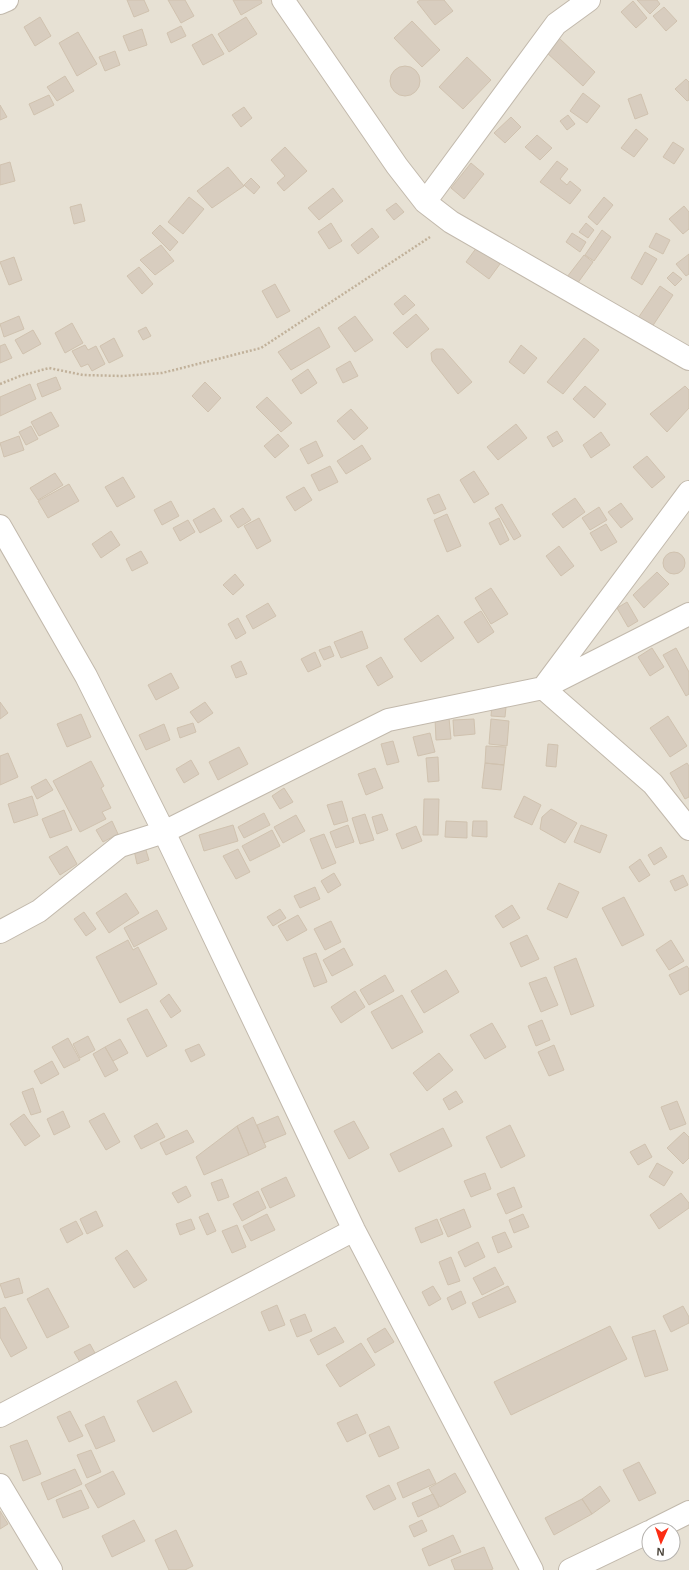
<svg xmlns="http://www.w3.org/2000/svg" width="689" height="1570" viewBox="0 0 689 1570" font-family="Helvetica,sans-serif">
	<rect width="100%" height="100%" fill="#f3efe6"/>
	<path fill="#e7e1d4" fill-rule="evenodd" d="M0,0H689V1570H0ZM649,1530H673V1554H649Z"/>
	<path fill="#d8cdbf" stroke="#d0c2af" d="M127,0H144L149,11L134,17Z
		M168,0H185L194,16L181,23Z
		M233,0H261L262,3L241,15Z
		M420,0H444L453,11L435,25L417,2Z
		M637,0H657L660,4L650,14Z
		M633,1L647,18L636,28L621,12Z
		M664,7L677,21L666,31L653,16Z
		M40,17L51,36L35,46L24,27Z
		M246,17L257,34L229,52L218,34Z
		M412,21L440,50L422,67L394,38Z
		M181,26L186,36L171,43L167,33Z
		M142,29L147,45L129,51L123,36Z
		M78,32L97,64L77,76L59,43Z
		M212,34L224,54L203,65L192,45Z
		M559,38L595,72L583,86L546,52Z
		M115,51L120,65L105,71L99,57Z
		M467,57L491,80L463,109L439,87Z
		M390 81a15 15 0 1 1 30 0a15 15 0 1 1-30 0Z
		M65,76L74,91L57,101L47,87Z
		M686,79L689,82V100L687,101L675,89Z
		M583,93L600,106L587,123L570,111Z
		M641,94L648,114L635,119L628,99Z
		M49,95L54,105L34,115L29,104Z
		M0,105L7,117L0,120Z
		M244,107L252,118L241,127L232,115Z
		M568,115L575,124L567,130L560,121Z
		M511,117L521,127L505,143L494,133Z
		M636,129L648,139L634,157L621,148Z
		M537,135L552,148L540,160L525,147Z
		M673,142L684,149L674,164L663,157Z
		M285,147L307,171L284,191L277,183L285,176L271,160Z
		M557,161L568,169L560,179L567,185L570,181L581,190L570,204L540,182Z
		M10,162L15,181L0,185V165Z
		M471,163L484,174L464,199L451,188Z
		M228,167L244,186L212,208L197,191Z
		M251,178L260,187L254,194L244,185Z
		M333,188L343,201L319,220L308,208Z
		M189,197L204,209L183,234L168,222Z
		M604,197L613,205L597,225L588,217Z
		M396,203L404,212L394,220L386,210Z
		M81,204L85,221L74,224L70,207Z
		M684,206L689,212V229L683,234L669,219Z
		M331,223L342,241L329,249L318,232Z
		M586,223L594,230L588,238L579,232Z
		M160,225L178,242L170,251L152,233Z
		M372,228L379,237L358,254L351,245Z
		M602,230L611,237L594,261L585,255Z
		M572,233L586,242L580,252L566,242Z
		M656,233L670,240L663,254L649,247Z
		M161,245L174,261L155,275L140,260Z
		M477,247L500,264L489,279L466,262Z
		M645,252L657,259L642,285L631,278Z
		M689,254V274L686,276L676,264Z
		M584,255L593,262L577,284L567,277Z
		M14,257L22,280L9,285L0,262Z
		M139,267L153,284L142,294L127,276Z
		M673,272L682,279L675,286L667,278Z
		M275,284L290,311L277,318L262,291Z
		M660,286L673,295L650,330L636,321Z
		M405,295L415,305L403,315L394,304Z
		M416,314L429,329L407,348L393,333Z
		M19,316L24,329L4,337L0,324Z
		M355,316L373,340L355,352L338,328Z
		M72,323L83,343L65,353L55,333Z
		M146,327L151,336L143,340L138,331Z
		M319,327L330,347L291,370L278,352Z
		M33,330L41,344L23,354L15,340Z
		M114,338L123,356L109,363L100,346Z
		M584,338L599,350L563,394L547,382Z
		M5,344L12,358L0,363V346Z
		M85,345L88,350L96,346L105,364L92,371L88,364L81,367L72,351Z
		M521,345L537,358L524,374L509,362Z
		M436,349H443L472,382L458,394L432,361L431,353Z
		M350,361L358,376L343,383L336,369Z
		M308,369L317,383L301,394L292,380Z
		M56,377L61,389L42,397L37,384Z
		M205,382L221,398L208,412L192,396Z
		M30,384L36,399L0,416V397Z
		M585,386L606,404L594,418L573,399Z
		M685,386L689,390V408L667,432L650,414Z
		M267,397L292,423L281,432L256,407Z
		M351,409L368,428L354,440L337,421Z
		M51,412L59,426L39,436L31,422Z
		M516,424L527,438L498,460L487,447Z
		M31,426L38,439L26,445L19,432Z
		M557,431L563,441L553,447L547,437Z
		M601,432L610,445L591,458L583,445Z
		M278,434L289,446L275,458L264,446Z
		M19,436L24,450L4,457L0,443Z
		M316,441L323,456L308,464L300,449Z
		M362,445L371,459L346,474L337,461Z
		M647,456L665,477L652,488L633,467Z
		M330,466L338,482L319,491L311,475Z
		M474,471L489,494L474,503L460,480Z
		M55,473L63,485L38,500L30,488Z
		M123,477L135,497L117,507L105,487Z
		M69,484L79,501L48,518L38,501Z
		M304,487L312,500L295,511L286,497Z
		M439,494L446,509L434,514L427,499Z
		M575,498L585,512L563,528L552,514Z
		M171,501L179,516L162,525L154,510Z
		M621,503L633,519L621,528L608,512Z
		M502,504L521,536L514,540L495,508Z
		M599,507L607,520L590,530L582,518Z
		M214,508L222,521L200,533L193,520Z
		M243,508L251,520L238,528L230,516Z
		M447,514L461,546L447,552L434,520Z
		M259,518L271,541L257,549L244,526Z
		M499,518L509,540L500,545L489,523Z
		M188,520L195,532L180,541L173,528Z
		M606,524L617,542L601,551L590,533Z
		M111,531L120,545L101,558L92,544Z
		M559,546L574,566L561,576L546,556Z
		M141,551L148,563L132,571L126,559Z
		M663 563a11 11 0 1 1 22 0a11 11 0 1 1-22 0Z
		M657,572L669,584L644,608L633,595Z
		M235,574L244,585L233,595L223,585Z
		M491,588L508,614L491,624L475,598Z
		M627,602L638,621L628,627L617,608Z
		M268,603L276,616L253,629L246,616Z
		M481,611L494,632L478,643L464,622Z
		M438,615L454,638L421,662L404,639Z
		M238,618L246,633L236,639L228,624Z
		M362,631L368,648L341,658L334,642Z
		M330,646L334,656L324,660L319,650Z
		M652,648L664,667L650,676L638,657Z
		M676,648L689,672V694L686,696L663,655Z
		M315,652L321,666L308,672L301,659Z
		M381,657L393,677L378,686L366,666Z
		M241,661L247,674L236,678L231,666Z
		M171,673L179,688L156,700L148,685Z
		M0,702L8,713L0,719Z
		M205,702L213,713L198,723L190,712Z
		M492,705L506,707L505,717L491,716Z
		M81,714L91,737L67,747L57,724Z
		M668,716L687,746L670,757L650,728Z
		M449,718L451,739L436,740L435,719Z
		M474,719L475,734L454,736L453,720Z
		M491,719L509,721L507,746L489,744Z
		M193,723L196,732L180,738L177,728Z
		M164,724L170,740L146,750L139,735Z
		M430,733L435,752L418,756L413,737Z
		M393,741L399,762L387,765L381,744Z
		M548,744L558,745L556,767L546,766Z
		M486,746L506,747L504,765L485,763Z
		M239,747L248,764L218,780L209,762Z
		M8,753L18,777L0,785V756Z
		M438,757L439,781L428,782L426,758Z
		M191,760L199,774L184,783L176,769Z
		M91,761L104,786L101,788L111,808L102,812L106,819L80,832L53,781Z
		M485,763L504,765L501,790L482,788Z
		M687,763L689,766V797L685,799L670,773Z
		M375,768L383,788L366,795L358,774Z
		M46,779L53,790L37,799L31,787Z
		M284,788L293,802L280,809L272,796Z
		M32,796L38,815L14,823L8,804Z
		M524,796L541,805L532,825L514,817Z
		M424,799H439L438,835H423Z
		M342,801L348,821L334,825L327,805Z
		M551,809L577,823L565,843L540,829L542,817Z
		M64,810L72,830L50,838L42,819Z
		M264,813L270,825L244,838L238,827Z
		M365,814L374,840L360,844L352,818Z
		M382,814L388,830L377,834L372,817Z
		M296,815L305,831L283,843L274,827Z
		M112,821L118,834L103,842L96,830Z
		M446,821L467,822V838L445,837Z
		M473,821H487V837L472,836Z
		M233,825L238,841L204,851L199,835Z
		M348,825L354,842L336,848L330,832Z
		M581,825L607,835L600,853L574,842Z
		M416,826L422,841L402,849L396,834Z
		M272,830L280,846L250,861L242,846Z
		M324,834L336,863L322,869L310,839Z
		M67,846L77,864L60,875L49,857Z
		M145,847L149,860L137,864L134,850Z
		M661,847L667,857L654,865L648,855Z
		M238,849L250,872L236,879L223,856Z
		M640,859L650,875L639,882L629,867Z
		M334,873L341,885L328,893L321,881Z
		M683,875L688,885L675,891L670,881Z
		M559,883L579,892L567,918L547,909Z
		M315,887L320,899L300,908L294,896Z
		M126,893L139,913L109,933L96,913Z
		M624,897L644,935L622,946L602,908Z
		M512,905L520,918L503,928L495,916Z
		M280,909L286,918L273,926L267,917Z
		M157,910L167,929L134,947L124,928Z
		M84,912L96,929L86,936L74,919Z
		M298,915L307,930L287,941L278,926Z
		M331,921L341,942L325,950L314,929Z
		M527,935L539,959L521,967L510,943Z
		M128,940L133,950L138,947L157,984L120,1003L96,957Z
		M671,940L684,961L669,970L656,950Z
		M344,948L353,965L332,976L323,960Z
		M316,953L327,982L314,987L303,958Z
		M576,958L594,1006L571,1015L554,967Z
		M687,966L689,969V990L680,995L669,975Z
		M446,970L459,992L424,1013L411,991Z
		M385,975L394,991L369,1005L360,990Z
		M546,977L558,1005L541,1012L529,983Z
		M355,991L365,1007L341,1023L331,1007Z
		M169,994L181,1011L171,1018L160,1001Z
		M402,995L423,1032L392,1049L371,1012Z
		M147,1009L167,1046L147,1057L127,1019Z
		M542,1020L550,1040L536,1046L528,1026Z
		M492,1023L506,1047L485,1059L470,1035Z
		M88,1036L95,1050L80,1058L73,1044Z
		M68,1038L80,1060L64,1068L52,1047Z
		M120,1039L128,1053L113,1061L105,1047Z
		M199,1044L205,1055L191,1062L185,1050Z
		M554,1045L564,1070L549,1076L538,1052Z
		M105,1047L118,1070L105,1077L93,1054Z
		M439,1053L453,1070L427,1091L413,1073Z
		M52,1061L59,1074L41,1084L34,1071Z
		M33,1088L41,1112L31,1115L22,1092Z
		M456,1091L463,1102L449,1110L443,1099Z
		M677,1101L686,1124L670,1130L661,1107Z
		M63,1111L70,1127L54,1135L47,1119Z
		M104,1113L120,1142L106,1150L89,1121Z
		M24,1114L40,1136L25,1146L10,1124Z
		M278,1116L286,1134L264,1143L257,1125Z
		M253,1117L266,1147L249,1155L237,1126Z
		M354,1121L369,1148L349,1159L334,1131Z
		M157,1123L165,1137L141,1149L134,1136Z
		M510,1125L525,1156L501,1168L486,1137Z
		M237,1126L249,1155L204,1175L196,1157Z
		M443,1128L452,1146L399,1172L390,1154Z
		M187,1130L194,1142L166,1155L160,1143Z
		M684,1132L689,1137V1158L683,1164L667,1148Z
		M645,1144L652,1157L638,1165L630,1152Z
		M657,1163L673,1172L664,1186L649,1177Z
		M485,1173L491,1189L471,1197L464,1181Z
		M286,1177L295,1196L270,1208L261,1189Z
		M222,1179L229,1197L218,1201L211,1183Z
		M186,1186L191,1196L178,1203L172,1193Z
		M514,1187L522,1207L506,1214L497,1194Z
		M258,1191L266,1208L242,1221L233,1204Z
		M681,1193L689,1203V1208L659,1229L650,1215Z
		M464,1209L471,1227L448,1237L440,1219Z
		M96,1211L103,1226L87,1234L80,1219Z
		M208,1213L216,1231L207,1235L199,1217Z
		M267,1214L275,1230L251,1241L243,1226Z
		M523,1214L529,1227L514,1233L509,1220Z
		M191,1219L195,1229L180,1235L176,1224Z
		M437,1219L443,1234L421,1243L415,1228Z
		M76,1221L83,1234L67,1243L60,1229Z
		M237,1225L246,1247L232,1253L222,1231Z
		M505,1232L512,1247L498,1253L492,1237Z
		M478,1242L485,1257L465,1267L458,1252Z
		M127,1250L147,1280L134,1288L115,1258Z
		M451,1257L460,1281L448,1285L439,1262Z
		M495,1267L504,1284L482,1295L473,1278Z
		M19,1278L23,1293L5,1298L0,1284Z
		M433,1286L441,1299L429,1306L422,1292Z
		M508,1286L516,1302L479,1318L472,1303Z
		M48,1288L69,1327L47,1338L27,1299Z
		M461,1291L466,1303L452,1310L447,1298Z
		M277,1305L285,1325L269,1331L261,1312Z
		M683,1306L689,1317V1323L671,1332L663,1316Z
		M5,1307L27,1348L11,1357L0,1337V1309Z
		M305,1314L312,1331L297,1337L290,1320Z
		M610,1326L627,1359L511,1415L494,1382Z
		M335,1327L344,1342L318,1355L310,1340Z
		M385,1328L394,1342L375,1353L367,1339Z
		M655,1330L668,1370L645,1377L632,1337Z
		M361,1343L375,1365L340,1387L326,1365Z
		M90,1344L95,1353L80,1362L74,1352Z
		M176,1381L192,1412L153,1432L137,1401Z
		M70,1411L83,1436L69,1442L57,1417Z
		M357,1414L366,1433L347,1442L337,1423Z
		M104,1416L115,1441L96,1449L85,1425Z
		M389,1426L399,1448L379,1457L369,1435Z
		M27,1440L41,1474L23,1481L10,1446Z
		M91,1450L101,1472L87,1478L77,1455Z
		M639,1462L656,1493L639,1501L623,1470Z
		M75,1469L82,1484L48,1500L41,1483Z
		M429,1469L436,1483L403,1498L397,1483Z
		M113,1471L125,1494L98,1508L85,1485Z
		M455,1473L466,1492L440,1507L429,1488Z
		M389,1485L396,1499L374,1510L366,1496Z
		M600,1486L610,1501L592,1514L582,1499Z
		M81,1490L89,1508L63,1518L56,1500Z
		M433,1494L439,1507L418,1517L412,1503Z
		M582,1499L592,1514L554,1535L545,1518Z
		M0,1511L8,1524L0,1529Z
		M134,1520L145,1541L112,1557L102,1536Z
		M422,1520L427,1531L414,1537L409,1526Z
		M176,1530L193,1566L185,1570H169L155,1540Z
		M453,1535L461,1552L429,1566L422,1549Z
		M484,1547L493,1569L490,1570H455L451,1560Z"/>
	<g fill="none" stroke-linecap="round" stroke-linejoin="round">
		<g stroke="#c2b9ac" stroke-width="24">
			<path id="minor" d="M283,0L397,166L425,202L451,222L689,359
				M0,3L7,0
				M425,202L556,24L589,0
				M0,526L86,676L164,832L354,1230L532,1570
				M689,614L543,688L653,784L689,829
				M0,932L39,911L120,846L164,832L388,720L543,688L689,492
				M0,1416L354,1230
				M0,1485L51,1570
				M653,1530L689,1512
				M570,1570L649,1532"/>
		</g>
		<path stroke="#c1b19a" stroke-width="2.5" stroke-dasharray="2 2" stroke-linecap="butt" d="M0,384L20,376L49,368L83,375L123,376L162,373L261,348L430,237"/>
		<use href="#minor" stroke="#fff" stroke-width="22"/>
	</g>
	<g transform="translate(661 1542) rotate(183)"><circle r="19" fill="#ffffff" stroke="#b5b2ae"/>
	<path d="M0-3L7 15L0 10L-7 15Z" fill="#fc2d14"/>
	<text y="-6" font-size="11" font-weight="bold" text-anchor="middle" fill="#463f35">N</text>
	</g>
</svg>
